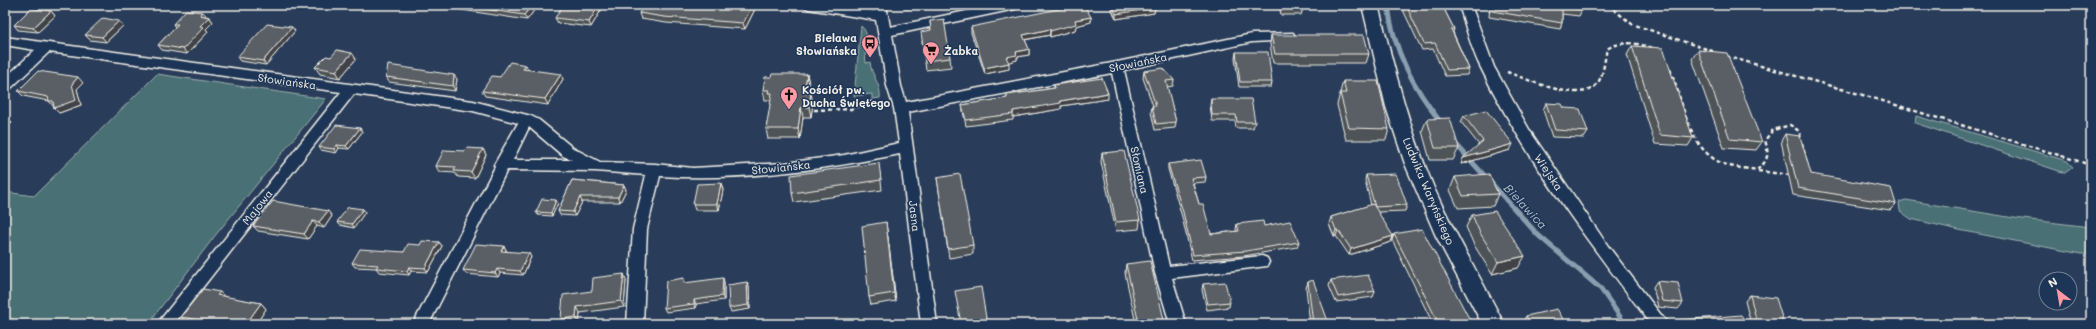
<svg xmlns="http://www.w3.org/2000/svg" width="2096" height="329" viewBox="0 0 2096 329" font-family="Mali,sans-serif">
	<rect width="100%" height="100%" fill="#293d5a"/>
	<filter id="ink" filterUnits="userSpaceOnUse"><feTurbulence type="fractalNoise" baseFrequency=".025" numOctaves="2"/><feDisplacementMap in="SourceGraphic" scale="8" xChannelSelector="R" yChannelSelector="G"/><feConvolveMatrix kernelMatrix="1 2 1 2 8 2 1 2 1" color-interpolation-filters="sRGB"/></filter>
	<g filter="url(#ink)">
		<path fill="#497074" stroke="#9eb0ae" d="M861,26C869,32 867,43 868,53H865L866,63L870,62C871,75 882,86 880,98L872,99V94L854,96Z
			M157,74L326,99L214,237L148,324H18L5,313V192L34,196Z
			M1916,116L2067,161L2073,167L2065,173L1915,123Z
			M1906,200L2014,218L2091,227V254H2081L1959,230L1911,219L1900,211L1899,202Z"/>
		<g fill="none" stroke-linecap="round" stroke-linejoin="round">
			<path stroke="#899eaf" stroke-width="5" d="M1388,5C1393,51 1414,88 1442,124
				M1454,142L1538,235L1601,289L1625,324"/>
			<g stroke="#f4f1e8" stroke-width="3">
				<path id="minor" d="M802,5H836L875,11L874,5H886L890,27L995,5H1021L1015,9L892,35L901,86L906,102L1117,62L1252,34L1293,33L1295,36L1293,39L1289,40L1252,42L1124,70L1169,266L1262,256L1267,258L1269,262L1267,266L1172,278L1186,324H1170L1155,273L1112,73L908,112L937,324H921L900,154C821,170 741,181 660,176L647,229L643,324H627L633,229L646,175L595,171L507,170L429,324H413L495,167L494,165L518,123L473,111L354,94L174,324H157L341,92L49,52L10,89L5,91V78L35,50L5,45V37L473,101L531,116L539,120L573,148L600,162L655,164L693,168L785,163L844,155L899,143L894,108L887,86L876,20L808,9ZM529,127L563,156L572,160H513Z
					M1459,5H1471L1494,67L1530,131L1608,246L1668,324H1651C1589,243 1526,160 1481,68C1471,49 1466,26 1459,5Z"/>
			</g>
			<g stroke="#f4f1e8" stroke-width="3">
				<path id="secondary" d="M1362,5H1378C1394,67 1409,129 1434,188C1455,235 1481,278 1504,324H1482L1435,234L1405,164L1386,107Z"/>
			</g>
			<path stroke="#f4f1e8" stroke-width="2.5" stroke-dasharray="4 3" stroke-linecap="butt" d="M1608,5L1632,24L1715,52
				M1726,56L1873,98L2091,165
				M1667,63C1684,96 1684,145 1721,163C1732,168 1745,168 1757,170C1769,160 1769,154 1765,140L1773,130L1790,125L1799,131L1801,138
				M1507,72C1527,79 1576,102 1594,87C1604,79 1604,61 1607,49C1622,40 1637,43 1653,48
				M814,110L852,109L873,101
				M1802,143L1808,167
				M1758,171L1790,175"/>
			<use href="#minor" fill="#1d3557" fill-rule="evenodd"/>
			<use href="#secondary" fill="#1d3557" fill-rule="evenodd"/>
		</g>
		<path fill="#4d5257" stroke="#f4f1e8" d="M435,5H538L527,20L436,6Z
			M604,5L591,27L558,23L555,18Z
			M753,5L754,11L745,29L666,23L641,19L639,13Z
			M1110,5H1170L1155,8L1154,13L1116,19Z
			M1279,5H1302L1303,9L1301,15H1281Z
			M1404,5H1442L1454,29L1453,32L1469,69L1467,75L1445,76L1433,49L1422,50L1403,10L1405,6Z
			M1490,5H1581L1582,10L1579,16L1562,14V23L1560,29L1489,17Z
			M51,11L55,16L38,32L18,30L14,25Z
			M206,16L209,17L213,22L206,29L208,32L187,54L162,50L158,45L175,27L173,24Z
			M1091,17V22L1076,26L1075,30L1050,37V35L1025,40L1029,49V55L1017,57V60L1008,62L1009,69L985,74L971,33V27Z
			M930,21L950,58L951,67L926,70L922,41L931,31Z
			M123,26L106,42L90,40L85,35Z
			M295,31L266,65L240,61L237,57Z
			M1271,35L1369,54L1366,63H1273L1270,44Z
			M1632,46L1693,138L1688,146L1655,144L1627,55Z
			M1698,50L1762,142L1756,150L1724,148L1692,59Z
			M1236,52L1272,82L1271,87H1239L1235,58Z
			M331,57L356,59L340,78L320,74L315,67Z
			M528,70L563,79L548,105L485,96L482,91L500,77Z
			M1144,71L1174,80L1173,86L1167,87L1176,122L1175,128L1155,130L1151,112L1152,106H1153L1143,78Z
			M807,74L809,84L807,93L813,103L811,117H803L800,139H768L766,129L771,102L770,100H765L763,90L771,77Z
			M386,77L457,79L455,91L389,82Z
			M1343,81L1389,129L1386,140H1346L1337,105Z
			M83,83L77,89L81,105L59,113L54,108L53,106L49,101L23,96L18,91Z
			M1054,85L1108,99L1061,106V109L1013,117V120L966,126L963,111L962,105L1007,98V95L1054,88Z
			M1211,99L1255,122L1253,128H1236L1235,121H1212L1210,105Z
			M1546,103L1564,108L1588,132L1584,138L1552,137L1543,110Z
			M1464,116L1510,150L1461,164L1479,145L1461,122Z
			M1427,119L1459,148L1453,160H1430L1422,131Z
			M360,128L362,132L349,149L339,148L336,153L321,150L319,147Z
			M1785,134L1811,174L1896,204L1890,210L1793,195L1781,141Z
			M483,149L486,155L475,178L458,177L455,173L439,172L436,166L465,151Z
			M1102,153L1140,220L1139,229L1116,231L1101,162Z
			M1168,164L1206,177L1205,182L1193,183L1199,204L1211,234L1237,231L1236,229L1237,224L1264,226L1299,242L1297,247L1244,256L1192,260L1182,217L1168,169Z
			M880,172L882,190L794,202L792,193Z
			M1366,175L1407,205L1405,211L1378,212L1391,242L1349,255L1336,236H1334L1329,224L1331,217L1371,205L1365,180Z
			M1455,177L1498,194L1493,206L1458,208L1450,190Z
			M937,178L973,245V254L949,258Z
			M572,180L624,185L626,190L620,202H582L575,216L560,215L558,211Z
			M721,183L723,190L719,210H695L693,204Z
			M558,203L552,216L538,215L536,212Z
			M363,209L365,212L354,228L340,225L337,222Z
			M1472,215L1518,268L1492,274L1474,245L1466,227Z
			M332,216L324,228L317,226L308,239L258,231L253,226Z
			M887,231L896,301L871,305L869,297Z
			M1394,234L1472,324H1433L1392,240Z
			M439,242L442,246L428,272L411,271L409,275L379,272L376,268L355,267L352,263L404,252L420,245Z
			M504,246L506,250V251L531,257L523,275L500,273L498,277L466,274L463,270Z
			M1126,264L1165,324H1136L1125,273Z
			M624,274L626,280L624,307L580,313L579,323L564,324L561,319L592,291Z
			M1331,280L1375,291L1373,297L1336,302L1329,286Z
			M1657,281L1683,303L1678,309L1658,307L1653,287Z
			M686,282V283L724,282V300L696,304V308L666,312L664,308Z
			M747,282L749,287L750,309L731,312L729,308Z
			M1308,282L1329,324H1310L1306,288Z
			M1203,284L1230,302L1229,307L1207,310L1202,290Z
			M1750,295L1784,324H1751L1745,301Z
			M225,297L261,303L266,309L256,324H195L187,323L181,317Z
			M1526,316L1566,324H1524L1523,322Z
			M1682,320L1747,324H1679Z"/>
		<path fill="#3f4247" stroke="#f4f1e8" d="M532,5H538L527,20L524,15Z
			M599,5H604L591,27L589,22Z
			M753,5L754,11L745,29L743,23Z
			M905,5H929L905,9Z
			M1153,5H1170L1155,8L1154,13L1116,19V14Z
			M51,11L55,16L38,32L33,28Z
			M203,12L207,17L200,15Z
			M209,17L213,22L206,29L208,32L187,54L183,49L200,26Z
			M1091,17V22L1076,26L1075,30L1050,37V31L1075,20Z
			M119,21L123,26L106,42L102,37Z
			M292,27L295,31L266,65L263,61Z
			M1050,29V35L1023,40V35Z
			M1029,49V55L1017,57V60L1006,63V57L1016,52Z
			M352,53L356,59L340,78L336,71Z
			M1009,63V69L985,74L984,68Z
			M5,65L11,71L5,77Z
			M526,65L529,70L523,69Z
			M561,74L563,79L548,105L545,99Z
			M807,74L809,84L806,103L804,93Z
			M454,75L457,79L455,91L453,86Z
			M78,77L83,83L77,89L81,105L59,113L54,108L72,84Z
			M811,93L813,103L811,117L809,107Z
			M1108,93V99L1061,106V109L1013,117V111L1060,101Z
			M801,107L803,117L800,139L798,129Z
			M5,115L12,123L5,130Z
			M360,128L362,132L349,149L346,146Z
			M1513,144L1510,150L1461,164L1463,158Z
			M337,145L339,148L336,153L334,149Z
			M483,149L486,155L475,178L471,172Z
			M721,183L723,190L719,210L717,204Z
			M624,185L626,190L620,202L618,197Z
			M580,197L582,202L575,216L573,212Z
			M556,200L558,203L552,216L551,213Z
			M363,209L365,212L354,228L352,224Z
			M328,211L332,216L324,228L319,222Z
			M313,221L317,226L308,239L304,234Z
			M886,222L887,231L896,301L894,293Z
			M1336,230H1338L1336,236H1334Z
			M1393,236L1391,242L1349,255L1351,249Z
			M439,242L442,246L428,272L425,268Z
			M504,246L506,250L504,255L501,251Z
			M529,253L531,257L523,275L520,271Z
			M1525,256L1518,268L1492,274L1498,262Z
			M409,267L411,271L409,275L407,271Z
			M497,269L500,273L498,277L495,273Z
			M624,274L626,280L624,307L621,301Z
			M723,278L724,282V300L722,296Z
			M747,282L749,287L750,309L748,305Z
			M220,292L226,298L217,295Z
			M694,300L696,304V308L694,304Z
			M261,303L266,309L256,324H246Z
			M577,307L580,313L579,323L576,317Z"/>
		<path fill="#5a5f65" stroke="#f4f1e8" d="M458,5H532L524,15Z
			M563,5H599L589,22L555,18Z
			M644,5H753L743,23L664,17L639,13Z
			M1078,5H1084L1091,17L1075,20L1076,24L1050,31V29L1023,35L1029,49L1016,52L1017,55L1006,57L1009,63L984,68L971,27Z
			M1112,5H1154L1155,8L1116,14Z
			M1282,5H1302L1303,9H1283Z
			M1406,5H1442L1454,29H1451L1469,69L1447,70L1435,43L1424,44Z
			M1492,5H1581L1582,10L1562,7V23L1492,11Z
			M31,8L51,11L33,28L14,25Z
			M186,10L203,12L200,15L209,17L200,26L204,27L183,49L158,45L178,24H173Z
			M103,18L119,21L102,37L85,35Z
			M944,19L950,58L925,61L921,32L931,30L930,21Z
			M267,24L292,27L263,61L237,57Z
			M1271,35H1364L1369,54H1275Z
			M1632,46L1663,48L1693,138L1660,135Z
			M337,50L352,53L336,71L315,67L326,56L331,57Z
			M1698,50L1727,53L1762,142L1730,139Z
			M1236,52H1268L1272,82H1240Z
			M510,62L526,65L523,69L561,74L545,99L482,91L492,76L500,77Z
			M388,65L454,75L453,86L386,77Z
			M1163,68L1174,80L1166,81L1176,122L1156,124L1152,106H1156L1144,71Z
			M38,71L78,77L72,84L76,100L54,108L53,101H49L48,97L18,91Z
			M772,74H807L804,93H811L809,107H801L798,129H766L772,93H768L769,90H763L765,77H771Z
			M1102,78L1108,93L1060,101L1061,103L1013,111V114L966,120L962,105L1007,98V95L1055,88L1054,85Z
			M1343,81H1378L1389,129L1349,128L1340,93H1346Z
			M1211,99H1251L1255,122H1237L1236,115H1212Z
			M1546,103L1562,104L1564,108L1580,109L1588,132L1555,130Z
			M1486,110L1513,144L1463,158L1483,141L1464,116Z
			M5,115L8,118L5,121Z
			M1450,118L1459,148H1435L1427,119Z
			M336,125L360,128L346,146L337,145L334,149L319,147Z
			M1785,134L1800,136L1811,174L1891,188L1896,204L1798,188Z
			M467,148L483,149L471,172L454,171L456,167L436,166L444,150L465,151Z
			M1124,151L1140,220L1116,222L1102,153Z
			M1201,160L1206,177L1191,178L1199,204H1203L1211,234L1239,231L1237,224L1263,221L1264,226L1290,221L1299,242L1246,251L1193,255L1183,212L1168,164Z
			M879,163L881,180L792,193L791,175Z
			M960,174L973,245L948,249L937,178Z
			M1396,174L1407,205L1375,207L1366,175Z
			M1489,174L1498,194L1463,196L1455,177Z
			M572,180L624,185L618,197H580L573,212L558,211Z
			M721,183L717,204H693L697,184Z
			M542,199L556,200L551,213L536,212Z
			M273,201L328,211L319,222L313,221L304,234L253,226Z
			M1373,204L1393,236L1351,249L1338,230H1336L1331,217Z
			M348,207L363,209L352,224L337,222Z
			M1495,211L1525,256L1498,262L1480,233L1472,215Z
			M886,222L894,293L869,297L862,226Z
			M1422,229L1472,324H1439L1394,234Z
			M422,241L439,242L425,268L409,267L407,271L376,268L378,265L352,263L360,249L404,252L408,244L420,245Z
			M476,244L504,246L501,251L529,253L520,271L497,269L495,273L463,270Z
			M1150,261L1165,324H1139L1126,264Z
			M624,274L621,301L577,307L576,317L561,319L563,295L592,291L593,278Z
			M1368,275L1375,291L1338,297L1331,280Z
			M684,278V283L723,278L722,296L694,300V304L664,308L666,281Z
			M1313,280L1329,324H1313L1308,282Z
			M1657,281L1678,283L1683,303L1662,301Z
			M747,282L748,305L729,308L728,285Z
			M1225,282L1230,302L1208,304L1203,284Z
			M981,287L987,324H961L955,291Z
			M203,289L220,292L217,295L261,303L246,324H218L219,323L181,317Z
			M1750,295L1776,298L1784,324H1768L1757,323Z
			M1557,309L1566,324H1531L1526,316Z
			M1741,315L1747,324H1684L1682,320Z"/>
	</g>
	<defs>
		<g id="bus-pin" transform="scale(0.9)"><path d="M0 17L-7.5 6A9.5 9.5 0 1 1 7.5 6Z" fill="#ff9aa2" stroke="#1d3557"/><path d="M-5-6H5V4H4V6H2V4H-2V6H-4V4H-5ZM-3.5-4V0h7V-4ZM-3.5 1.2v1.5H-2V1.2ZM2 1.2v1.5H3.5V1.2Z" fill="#111"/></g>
		<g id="supermarket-pin" transform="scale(0.9)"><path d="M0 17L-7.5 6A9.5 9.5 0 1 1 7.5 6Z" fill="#ff9aa2" stroke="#1d3557"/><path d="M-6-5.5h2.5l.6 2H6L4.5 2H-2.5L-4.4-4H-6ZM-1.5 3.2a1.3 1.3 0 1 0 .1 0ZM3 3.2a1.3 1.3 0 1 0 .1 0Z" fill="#111"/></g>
		<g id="church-pin" transform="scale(0.9)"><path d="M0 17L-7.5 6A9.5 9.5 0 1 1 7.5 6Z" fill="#ff9aa2" stroke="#1d3557"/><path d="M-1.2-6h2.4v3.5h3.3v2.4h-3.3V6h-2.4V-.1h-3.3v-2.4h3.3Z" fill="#111"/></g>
	</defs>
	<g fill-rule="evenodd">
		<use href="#bus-pin" x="870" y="43"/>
		<use href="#supermarket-pin" x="931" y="50"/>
		<use href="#church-pin" x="789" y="95"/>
	</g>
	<g text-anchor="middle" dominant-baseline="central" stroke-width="3" stroke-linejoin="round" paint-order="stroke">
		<g font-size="11" font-weight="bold" fill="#f4f1e8" stroke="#1d3557" text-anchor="start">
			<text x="857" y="37" text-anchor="end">Bielawa<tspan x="857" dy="13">Słowiańska</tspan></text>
			<text x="944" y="50">Żabka</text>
			<text x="802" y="89">Kościół pw.<tspan x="802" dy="13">Ducha Świętego</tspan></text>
		</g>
		<g font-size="11" fill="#f4f1e8" stroke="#1d3557">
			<text transform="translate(1138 62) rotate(-12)">Słowiańska</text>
			<text transform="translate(287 81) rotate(8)">Słowiańska</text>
			<text transform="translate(781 167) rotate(-6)">Słowiańska</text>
			<text transform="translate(1140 170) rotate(77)">Słomiana</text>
			<text transform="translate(1549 172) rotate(56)">Wiejska</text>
			<text transform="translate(1429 191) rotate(67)">Ludwika Waryńskiego</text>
			<text transform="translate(257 207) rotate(-52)">Majowa</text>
			<text transform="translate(915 216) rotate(83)">Jasna</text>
		</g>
		<g font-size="12" font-style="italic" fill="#b6c1c7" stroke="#1d3557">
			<text transform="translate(1526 206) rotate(47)">Bielawica</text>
		</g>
	</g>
	<rect width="2096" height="329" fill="none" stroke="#1d3557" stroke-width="20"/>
	<rect x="10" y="10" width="2076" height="309" fill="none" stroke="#f4f1e8" stroke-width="1.5" filter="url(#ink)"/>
	<g transform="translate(2058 291) rotate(329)"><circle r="19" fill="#1d3557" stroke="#738091"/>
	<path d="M0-3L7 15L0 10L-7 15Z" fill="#ff9aa2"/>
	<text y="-6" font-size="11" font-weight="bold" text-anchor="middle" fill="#f4f1e8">N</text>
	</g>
</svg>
